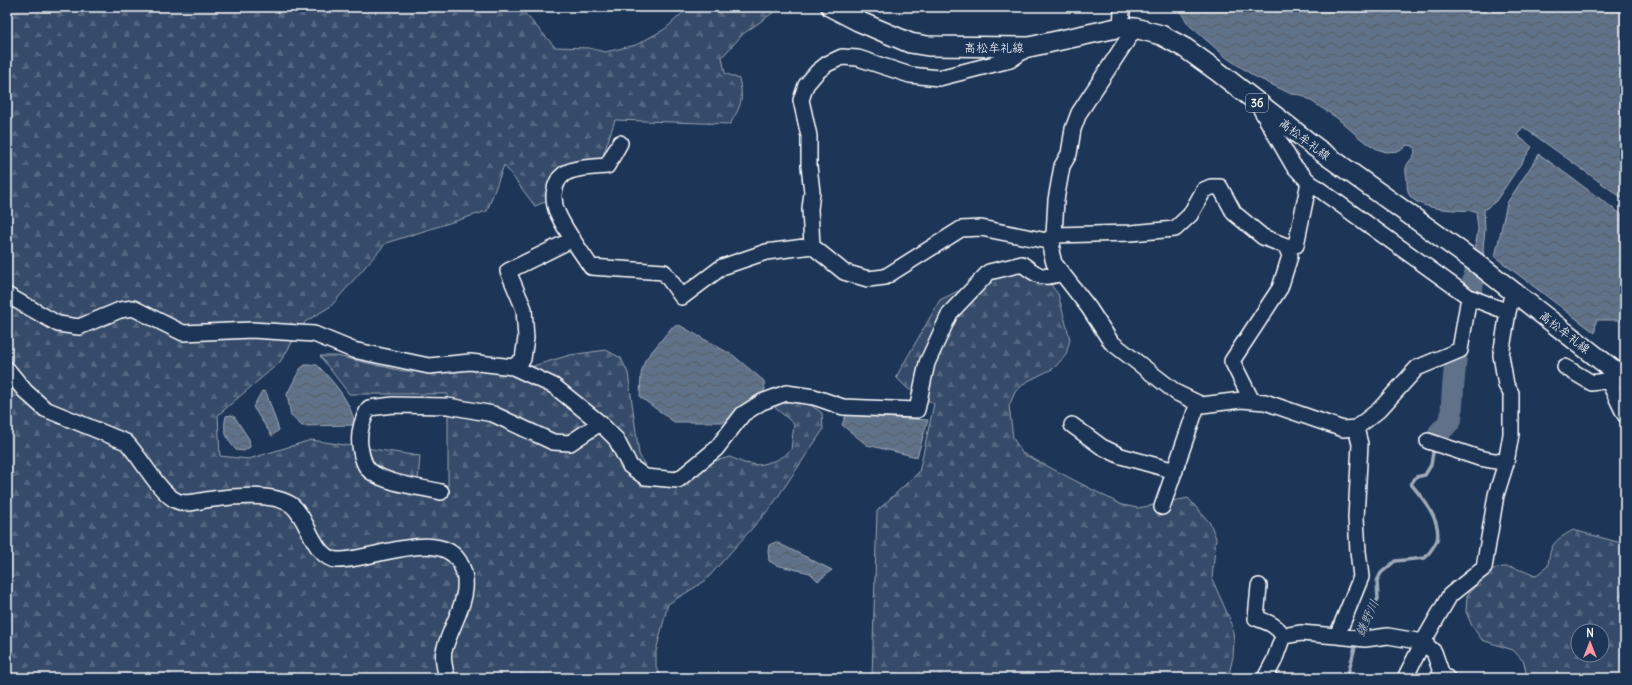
<svg xmlns="http://www.w3.org/2000/svg" width="1632" height="685" viewBox="0 0 1632 685" font-family="Delius,'Klee One',sans-serif">
	<defs>
		<pattern id="forest-firs" width="22" height="20" patternUnits="userSpaceOnUse"><rect width="22" height="20" fill="#364b69"/><path d="M5 1l3.5 6h-7zM16 11l3.5 6h-7z" fill="#546680"/></pattern>
		<pattern id="water-waves" width="16" height="10" patternUnits="userSpaceOnUse"><rect width="16" height="10" fill="#617289"/><path d="M0 5q4-4 8 0t8 0" fill="none" stroke="#555d67"/></pattern>
	</defs>
	<rect width="100%" height="100%" fill="#1d3557"/>
	<filter id="ink" filterUnits="userSpaceOnUse"><feTurbulence type="fractalNoise" baseFrequency=".025" numOctaves="2"/><feDisplacementMap in="SourceGraphic" scale="8" xChannelSelector="R" yChannelSelector="G"/><feConvolveMatrix kernelMatrix="1 2 1 2 8 2 1 2 1" color-interpolation-filters="sRGB"/></filter>
	<g filter="url(#ink)">
		<path fill="url(#forest-firs)" stroke="#9aa5b4" fill-rule="evenodd" d="M7,7H519L555,47L589,48L605,52L636,45L665,29L689,7H781L743,34L722,57L725,73L739,79C744,100 741,106 730,124L615,120L601,162H572L557,170L550,200L535,206L504,165L487,211L386,243L331,306L305,322L280,362L218,415L220,456L249,459L311,440L420,456L417,494L448,491V394H349L320,356H337L403,371L523,369L570,355L606,350L621,358L628,373L639,454L647,469L663,474L730,457L744,463L759,465L777,460L791,450L794,424L771,404L799,397L822,413L823,430L771,507L705,581L668,604L656,651V667L662,678H7Z
			M1017,273L1048,281L1058,294L1070,339L1066,355L1054,368L1026,382L1015,392L1009,406L1013,438L1022,453L1122,505L1138,508L1188,498L1210,523L1216,538L1212,579L1232,624L1234,641L1233,657L1228,678H872L877,511L919,472L934,404L907,388L896,377L940,300L968,286L1000,276Z
			M1573,530L1625,544V678H1527L1524,662L1513,650L1482,640L1472,626L1466,612L1467,595C1493,568 1497,558 1535,576L1548,566C1550,544 1554,541 1573,530ZM1578,631H1602V655H1578Z"/>
		<path fill="url(#water-waves)" stroke="#a0aab8" d="M1177,7H1625V200L1523,127L1517,135L1532,147L1496,201L1484,210L1485,229L1483,249L1484,258L1475,250L1478,229L1476,211C1458,210 1421,211 1410,196C1407,191 1407,185 1407,180C1407,177 1405,171 1406,168C1408,159 1419,156 1413,146L1407,145L1400,151L1386,152L1377,149L1361,139L1337,118L1302,95L1291,94L1254,76L1227,58L1189,25Z
			M1539,154L1625,217V320H1596L1595,333L1495,257L1507,203Z
			M679,325L734,356L764,381L765,390L724,422H674L640,397L641,374L645,360L672,327Z
			M305,365H317C333,381 351,401 355,425L302,426L291,416L287,394L300,369Z
			M262,391L266,392L279,430L272,436L253,407Z
			M231,415L234,416L249,439L250,447L244,451L236,450C227,439 222,431 226,416Z
			M846,415L928,420L917,457L867,445L842,425Z
			M776,542L832,570L818,581L810,573L776,565L769,561L768,551L769,545Z"/>
		<g fill="none" stroke-linecap="round" stroke-linejoin="round">
			<path stroke="#a0aab8" stroke-width="3.5" d="M1359,635L1366,616L1378,599L1377,581L1381,573L1395,561L1425,558C1429,553 1435,546 1437,540C1442,521 1422,497 1411,484L1416,477L1425,475L1431,465L1434,446
				M1347,678L1356,643"/>
			<path stroke="#617289" stroke-width="22" d="M1471,293L1475,273
				M1436,441L1439,433L1451,420L1453,388L1456,355"/>
			<g stroke="#fff" stroke-width="18">
				<path id="minor" d="M1121,27L1122,11L1124,7
					M1135,28L1079,113L1073,129L1069,154L1062,166L1056,200L1054,235L1051,251L1054,263L1089,308L1111,342L1177,393L1202,405L1241,400L1265,402L1343,429L1356,428L1379,410L1417,368L1460,350L1469,297L1508,312L1513,291
					M1029,47L1010,60L939,78L910,75L858,58L842,57L827,64L817,72L806,85L801,100L809,136V166L812,192L810,209L812,246L844,272L868,279L885,277L961,229L981,228L1047,241L1054,235L1131,233L1175,229L1190,215L1204,190L1211,187H1220L1234,213L1263,237L1286,246L1296,245L1309,182L1293,165L1259,106
					M620,143L607,166C595,167 574,167 564,174C552,183 552,202 558,214C566,232 580,250 591,267L664,272L682,297L722,267L766,252L812,246
					M1309,182L1469,297
					M7,295L58,324L79,327L120,310L133,308L183,333L252,330L314,334L353,350L429,366L470,362L513,367L523,359L526,338L524,309L508,271L573,239
					M513,367L554,386L600,423L616,439L630,466L645,477L678,480L716,449L743,414L762,402L786,393L814,397L843,407L917,410L927,363L950,313L989,272L1022,264C1038,276 1042,280 1061,273
					M1565,367L1592,383L1608,380L1625,415
					M7,369L25,391L45,409L126,442C141,457 159,493 177,501C188,506 201,500 213,499C233,496 272,493 290,504C308,515 313,559 337,560C368,562 443,525 461,565C475,594 451,623 444,651C442,659 445,670 447,678
					M1252,401L1232,361L1280,288L1290,256L1286,246
					M1072,425L1102,447L1121,456L1175,471
					M1428,441L1479,458L1506,463
					M441,492C420,487 387,484 370,471C364,466 361,453 360,446C358,432 362,420 369,408L393,405L448,406L493,414L553,442L570,443L600,423
					M1162,507L1198,403
					M1259,586L1256,618C1267,622 1277,625 1283,636
					M1337,636L1365,639L1388,636L1423,642L1434,652L1442,675L1447,678
					M1265,678L1274,661L1283,636L1301,633L1337,636L1361,577L1358,551L1356,518L1360,444L1356,428
					M1405,678L1423,642L1450,595L1484,568L1496,495L1506,463L1511,434V393L1506,385L1501,355L1508,312"/>
			</g>
			<g stroke="#fff" stroke-width="22">
				<path id="major" d="M831,7L858,21L910,43L928,46L1029,47L1121,27L1135,28L1161,35L1185,48L1217,71L1315,147L1474,261L1625,379"/>
			</g>
			<use href="#minor" stroke="#1d3557" stroke-width="15"/>
			<use href="#major" stroke="#1d3557" stroke-width="19"/>
		</g>
	</g>
	<g text-anchor="middle" dominant-baseline="central" stroke-width="3.5" stroke-linejoin="round" paint-order="stroke">
		<rect fill="#1d3557" stroke="#bbc2cd" stroke-width="1" x="1246" y="94" width="22" height="18" rx="3"/>
		<g font-size="11" font-weight="bold" fill="#fff">
			<text x="1257" y="103">36</text>
		</g>
		<g font-size="12" fill="#fff" stroke="#1d3557">
			<text x="994" y="47">高松牟礼線</text>
			<text transform="translate(1305 139) rotate(37)">高松牟礼線</text>
			<text transform="translate(1565 332) rotate(38)">高松牟礼線</text>
		</g>
		<g font-size="13" font-style="italic" fill="#b8c0ca" stroke="#1d3557">
			<text transform="translate(1367 618) rotate(-66)">鎌野川</text>
		</g>
	</g>
	<rect width="1632" height="685" fill="none" stroke="#1d3557" stroke-width="24"/>
	<rect x="12" y="12" width="1608" height="661" fill="none" stroke="#fff" stroke-width="1.5" filter="url(#ink)"/>
	<g transform="translate(1590 643)"><circle r="19" fill="#1d3557" stroke="#77869a"/>
	<path d="M0-3L7 15L0 10L-7 15Z" fill="#ff9aa2"/>
	<text y="-6" font-size="11" font-weight="bold" text-anchor="middle" fill="#ffffff">N</text>
	</g>
</svg>
